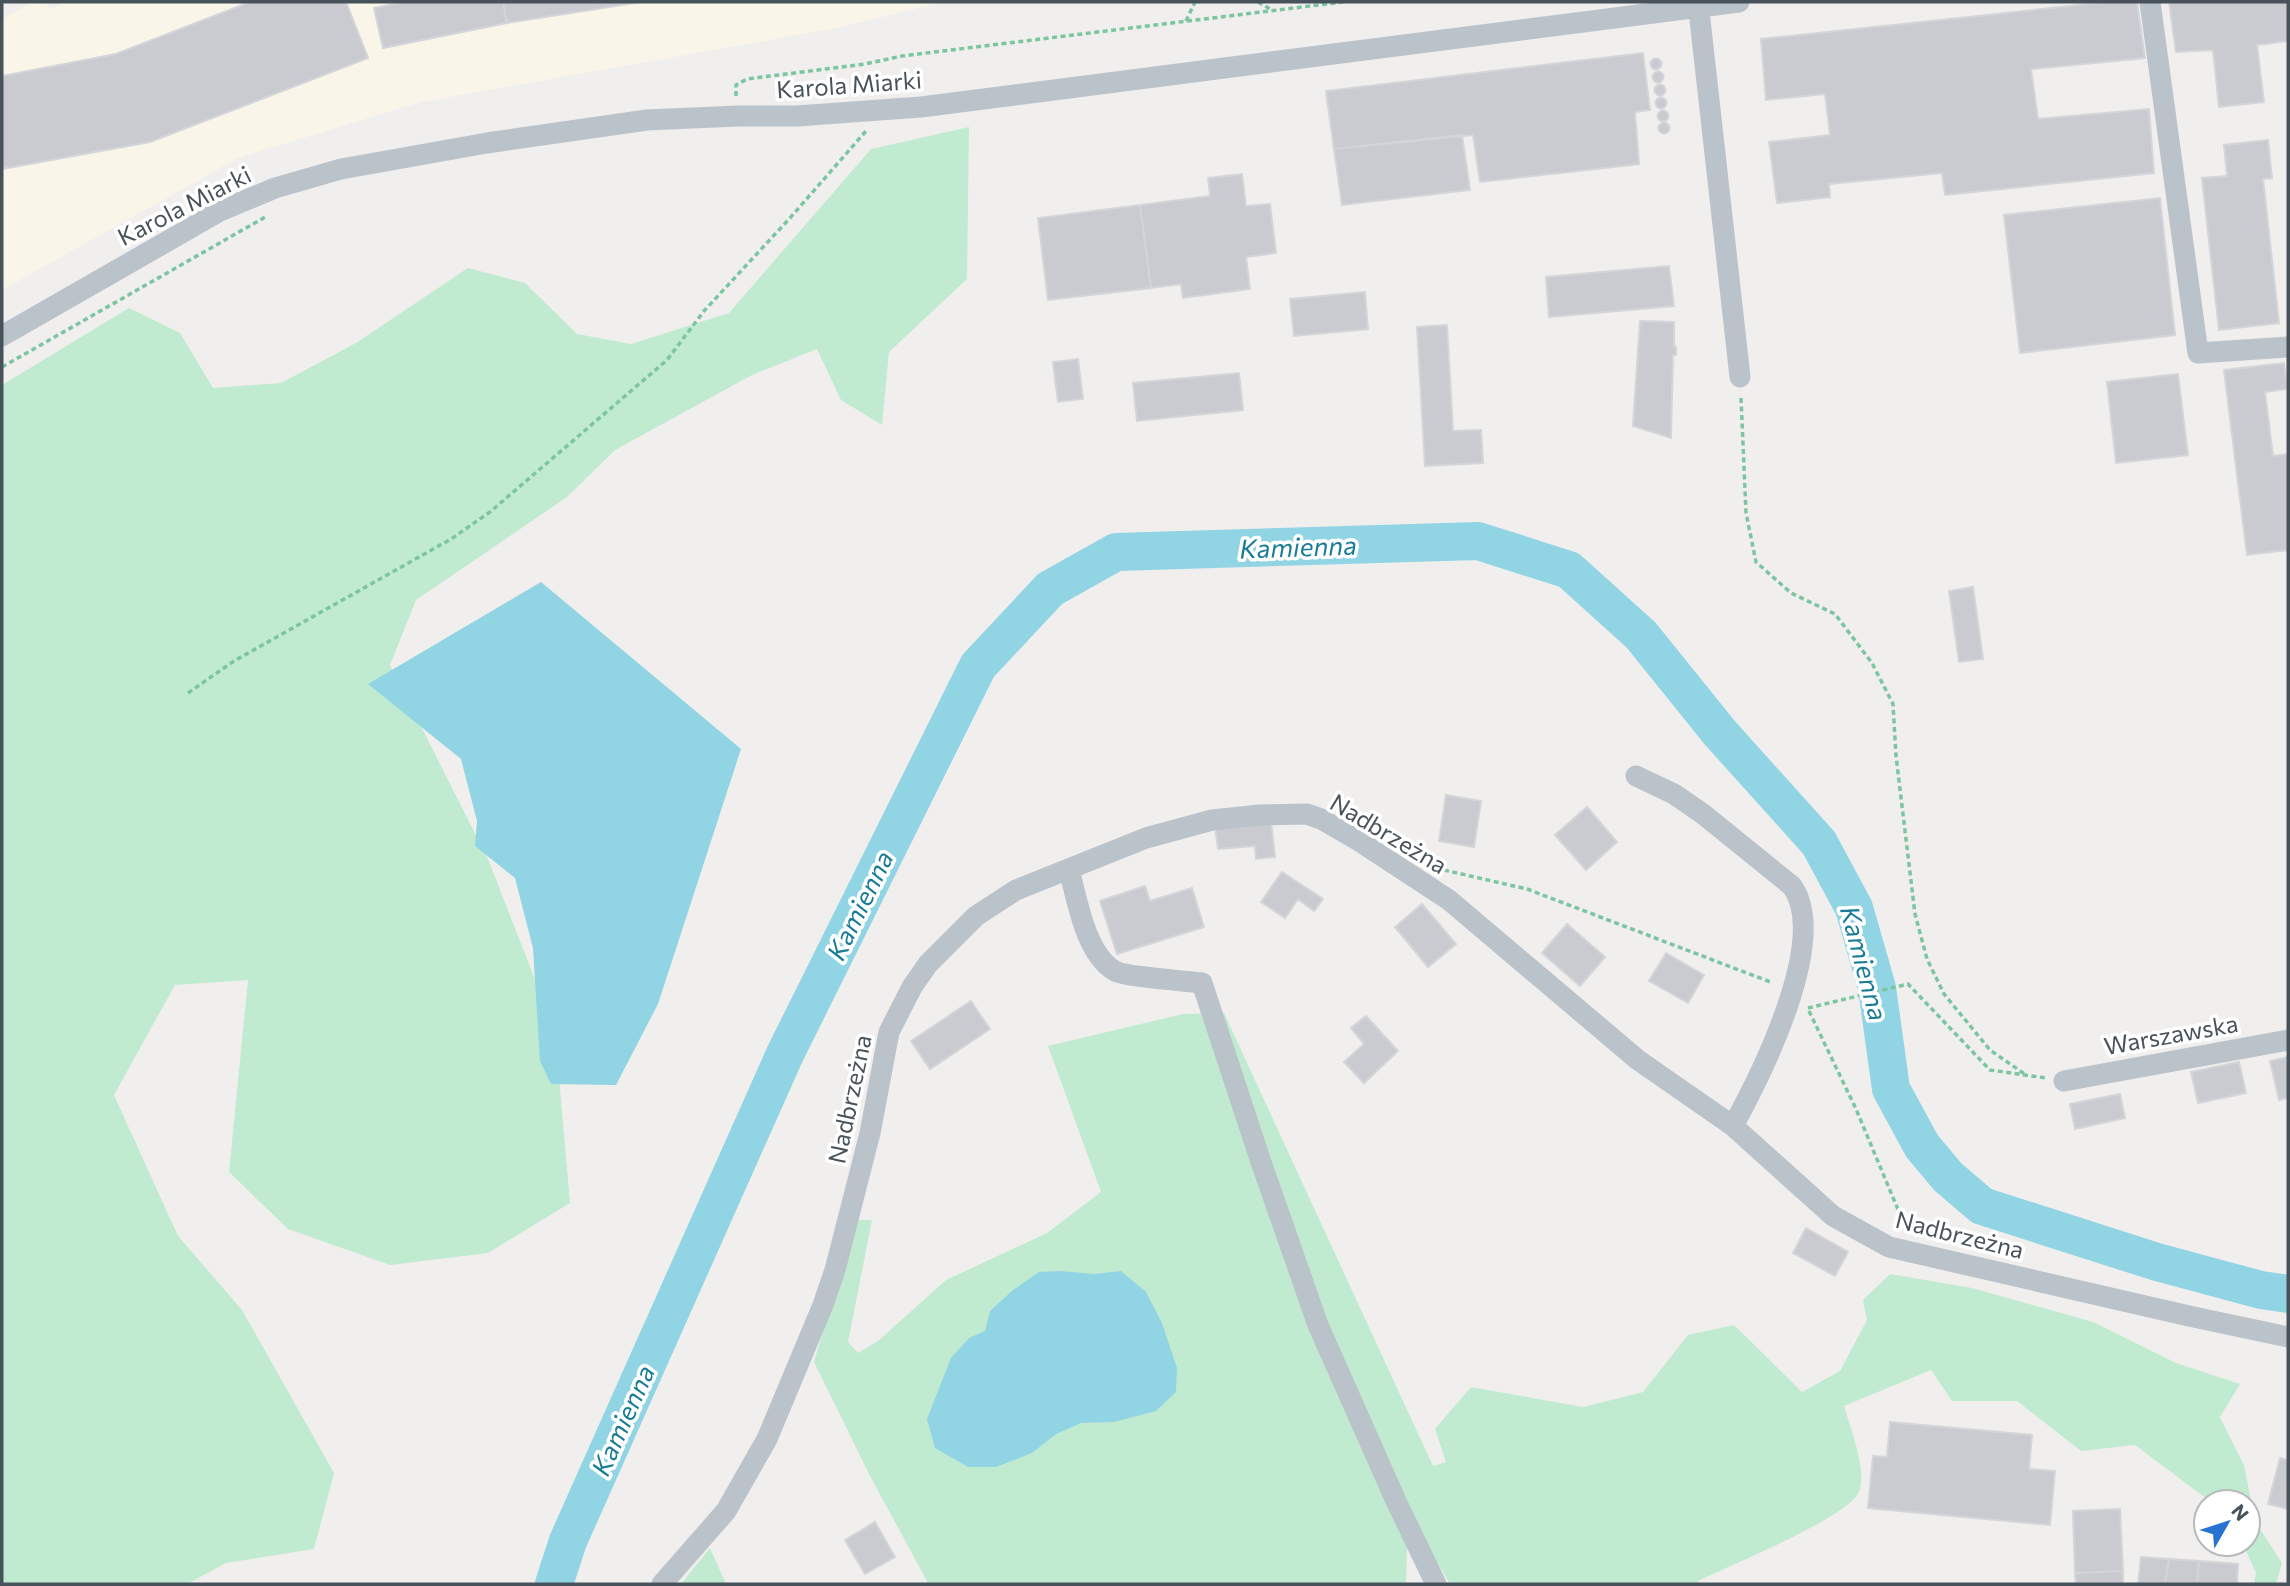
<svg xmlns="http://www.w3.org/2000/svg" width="2290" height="1586" viewBox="0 0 2290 1586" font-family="Commissioner,sans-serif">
	<rect width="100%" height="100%" fill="#f1eeee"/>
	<path fill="#faf5e9" d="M32,2H45L50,9L64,2H943L837,28L421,102L238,158L2,290V19Z"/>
	<path fill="#c0ebd0" d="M969,127L967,279L889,352L882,425L841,400L817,349L752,375L615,450L567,497L416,600L390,665L488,859L555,1031L570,1203L488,1253L390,1265L288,1229L229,1172L248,980L175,985L114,1095L178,1236L242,1310L334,1473L314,1549L226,1563L187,1584H2V385L129,308L180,333L213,388L281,383L356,343L468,268L525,283L577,334L631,344L729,313L871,149Z
		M1224,1013L1433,1466L1446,1462L1435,1429L1471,1387L1583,1407L1643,1392L1688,1335L1734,1325L1802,1392L1840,1371L1867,1320L1863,1300L1890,1274L1972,1288L2093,1322L2176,1363L2240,1384L2220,1417L2244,1465L2255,1521L2282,1563L2276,1584H2254L2256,1573L2243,1544H2248V1502H2211L2135,1445L2081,1451L2017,1401H1952L1931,1370L1844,1406C1850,1427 1870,1476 1857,1495C1841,1520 1731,1565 1700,1580L1695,1584H1450L1428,1547L1407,1545L1406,1584H926L927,1581L870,1476L814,1362L856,1220H872L848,1342L858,1353L878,1341L946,1280L1047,1233L1101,1192L1048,1046L1183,1014Z
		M710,1548L726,1584H681Z"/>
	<path fill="#91d4e4" d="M541,582L741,749L658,1004L616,1085L551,1084L540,1061L533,948L515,878L475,846L477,821L461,759L368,684Z
		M1060,1271L1094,1274L1121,1271L1146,1292L1162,1323L1177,1368L1176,1392L1156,1411L1114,1422L1081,1423L1056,1434L1032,1453L996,1467H968L935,1448L927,1419L951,1358L969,1338L985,1331L990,1311L1013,1290L1039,1272Z"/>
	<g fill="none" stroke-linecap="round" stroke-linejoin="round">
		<path stroke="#91d4e4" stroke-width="38" d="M554,1584L568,1541L785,1054L978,666L1050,589L1116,552L1478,541L1569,570L1641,635L1720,733L1819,843L1854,908L1877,988L1891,1089L1922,1146L1948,1177L1982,1206L2157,1262L2261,1290L2288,1294"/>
	</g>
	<path fill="#c9cbd1" stroke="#d3d5d9" stroke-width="2" d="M250,2H346L368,58L150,142L2,169V76L116,54Z
		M404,2H503L507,23L383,48L374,8Z
		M503,2H641L507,23Z
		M2108,2H2137L2145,58L2031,69L2038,119L2149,109L2154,173L1945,195L1942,173L1829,184L1830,197L1777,203L1769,142L1830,135L1825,94L1766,100L1761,39Z
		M2169,2H2288V41L2257,45L2264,102L2219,107L2213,50L2176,52Z
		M1643,53L1650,110L1635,112L1639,164L1480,182L1473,135L1334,149L1326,91Z
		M1650.5 64a5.5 5.5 0 1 1 11 0a5.5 5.5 0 1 1-11 0Z
		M1652.5 77a5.5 5.5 0 1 1 11 0a5.5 5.5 0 1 1-11 0Z
		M1654.5 90a5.5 5.5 0 1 1 11 0a5.5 5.5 0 1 1-11 0Z
		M1655.5 103a5.5 5.5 0 1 1 11 0a5.5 5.5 0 1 1-11 0Z
		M1657.5 116a5.5 5.5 0 1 1 11 0a5.5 5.5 0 1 1-11 0Z
		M1658.5 128a5.5 5.5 0 1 1 11 0a5.5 5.5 0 1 1-11 0Z
		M1462,135L1470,190L1342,205L1334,149Z
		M2268,140L2272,178L2263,179L2279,323L2219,330L2202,178L2227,176L2224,145Z
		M1242,174L1246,206L1270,204L1276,253L1246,257L1250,289L1183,298L1181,284L1151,288L1140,205L1210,196L1208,178Z
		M2160,198L2175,335L2020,353L2004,215Z
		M1140,205L1151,288L1048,300L1038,218Z
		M1669,266L1674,306L1549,317L1546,277Z
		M1365,292L1368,329L1294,336L1290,299Z
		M1640,321L1674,322V346L1676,347V355H1673L1671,438L1633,426Z
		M1447,325L1453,431L1481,430L1483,463L1425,466L1417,327Z
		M1078,359L1083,399L1058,402L1053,362Z
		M2284,363L2287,389L2265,392L2273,456L2288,454V550L2247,555L2224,370Z
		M1239,373L1243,410L1137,421L1133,383Z
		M2178,374L2188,455L2116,463L2107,382Z
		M1973,587L1983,659L1959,662L1949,591Z
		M1446,795L1481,801L1474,847L1439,841Z
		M1587,807L1617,842L1586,870L1555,835Z
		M1271,821L1275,857L1256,859L1255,846L1218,849L1215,827Z
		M1282,872L1323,899L1314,911L1298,899L1285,918L1261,902Z
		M1145,886L1150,901L1192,888L1204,927L1117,954L1100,901Z
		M1422,904L1456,944L1428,967L1395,927Z
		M1567,924L1605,957L1580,986L1542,953Z
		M1666,953L1704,975L1688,1003L1649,981Z
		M971,1001L990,1029L930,1069L911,1041Z
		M1366,1016L1398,1051L1364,1083L1344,1062L1364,1044L1351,1028Z
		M2288,1057V1098L2279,1100L2270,1061Z
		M2239,1062L2246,1093L2198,1103L2191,1072Z
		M2120,1094L2125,1118L2075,1129L2070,1104Z
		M1806,1228L1848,1252L1835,1276L1793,1253Z
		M1890,1422L2032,1435L2029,1469L2055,1471L2050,1525L1868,1508L1873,1456L1887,1457Z
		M2280,1458L2288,1460V1509L2268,1504Z
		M2120,1509L2123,1571L2075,1573L2073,1511Z
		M875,1522L895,1557L865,1574L845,1540Z
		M2141,1557L2169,1559L2165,1584H2138Z
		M2169,1559L2199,1561L2197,1584H2165Z
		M2199,1561L2238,1564L2237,1584H2197Z
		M2123,1571V1584H2076L2075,1573Z"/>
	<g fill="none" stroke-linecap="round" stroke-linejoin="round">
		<path stroke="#7bc6a0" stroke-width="3.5" stroke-dasharray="5 3.5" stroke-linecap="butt" d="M1258,2L1270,9
			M1186,21L1195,2
			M736,96V85L747,79L865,64L902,56L1343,2
			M2,367L267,216
			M1741,398L1746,513L1756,562L1791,593L1835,614L1872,663L1893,704L1896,756L1915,914L1927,959L1944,994L1990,1050L2026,1075
			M188,693L234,661L451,539L490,512L667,360L704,311L790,218L866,131
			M1444,870L1527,889L1773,983
			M1808,1008L1908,984L1990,1070L2046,1078
			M1809,1011L1856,1109L1907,1231"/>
		<path stroke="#bbc3ca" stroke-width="21" d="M1698,2L1740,377
			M2150,2L2198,353L2288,347
			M2,336L220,211L275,188L341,169L487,143L647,120L738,116H797L921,107L1739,2
			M1636,776L1674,794L1703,814L1792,886C1830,939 1761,1075 1733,1126
			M1069,869C1077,900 1086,955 1115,971C1126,977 1186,981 1202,983L1261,1162L1318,1325L1396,1501L1436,1584
			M2064,1081L2288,1040
			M662,1584L726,1511L767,1439L823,1305L835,1270L870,1133L889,1032L912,987L928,964L976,916L1016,890L1146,838L1212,820L1260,815L1307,814L1321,819L1359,841L1449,900L1638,1060L1733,1126L1833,1216L1889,1247L2189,1316L2288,1337"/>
	</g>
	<g text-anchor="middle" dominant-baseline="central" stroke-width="7" stroke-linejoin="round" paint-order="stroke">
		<g font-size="24" fill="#48525a" stroke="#fff">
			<text transform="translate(849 84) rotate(-4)">Karola Miarki</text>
			<text transform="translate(184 205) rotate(-27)">Karola Miarki</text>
			<text transform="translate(1389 833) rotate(31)">Nadbrzeżna</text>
			<text transform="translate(2171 1034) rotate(-10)">Warszawska</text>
			<text transform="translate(849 1099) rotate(-78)">Nadbrzeżna</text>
			<text transform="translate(1960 1234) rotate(14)">Nadbrzeżna</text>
		</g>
		<g font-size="26" font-style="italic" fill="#187c96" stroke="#fff">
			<text transform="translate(1298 546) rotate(-2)">Kamienna</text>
			<text transform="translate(859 905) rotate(-64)">Kamienna</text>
			<text transform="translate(1865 963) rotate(75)">Kamienna</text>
			<text transform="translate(622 1420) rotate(-66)">Kamienna</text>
		</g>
	</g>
	<rect width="2290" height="1586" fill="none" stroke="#48525a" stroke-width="7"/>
	<g transform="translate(2227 1523) rotate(51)"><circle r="33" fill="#ffffff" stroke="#b6babd" stroke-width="2"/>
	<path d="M0-5L12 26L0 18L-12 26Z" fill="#2873d1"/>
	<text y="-10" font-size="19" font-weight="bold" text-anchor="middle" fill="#48525a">N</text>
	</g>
</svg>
